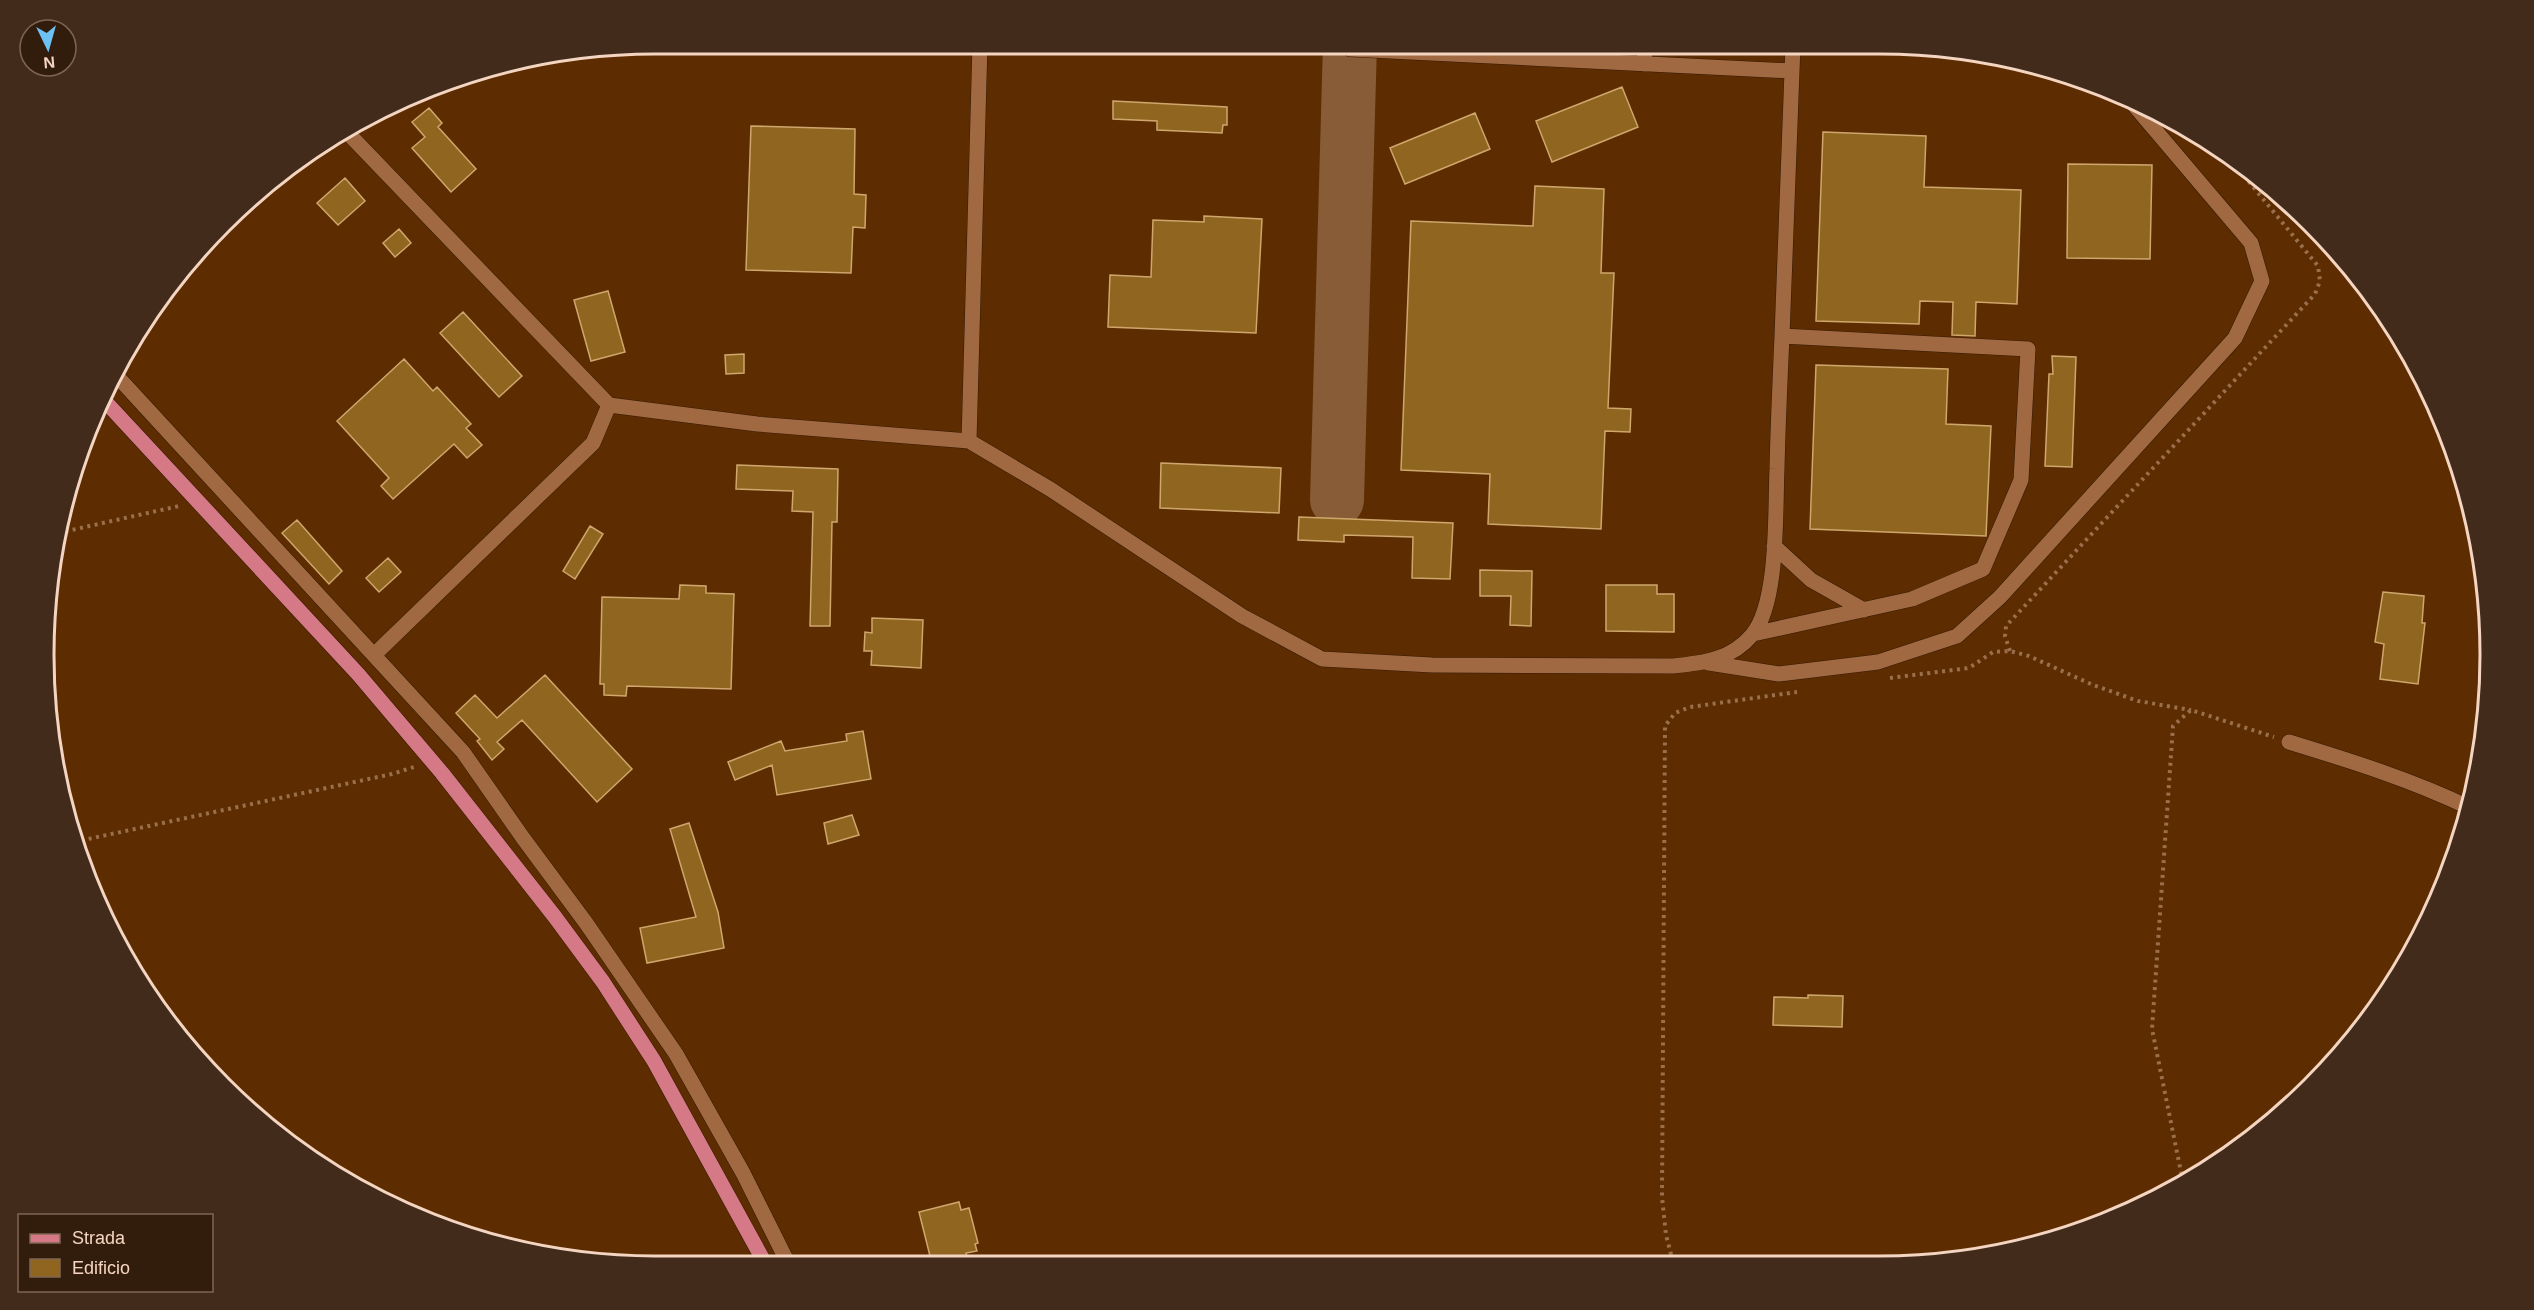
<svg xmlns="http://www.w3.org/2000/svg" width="2534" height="1310" viewBox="0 0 2534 1310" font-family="Arial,sans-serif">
	<rect width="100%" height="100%" fill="#5d2c00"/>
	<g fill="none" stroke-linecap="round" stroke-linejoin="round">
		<path stroke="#885c37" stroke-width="54" d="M1337,500L1350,44"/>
	</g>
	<path fill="#8f6520" stroke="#cfa76d" stroke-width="1.5" d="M1622,87L1638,127L1552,162L1536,121Z
		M1113,101L1227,107V125H1223L1222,133L1157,130V121L1113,119Z
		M429,108L442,123L438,127L476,169L451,192L412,148L425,137L412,122Z
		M1475,113L1490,149L1405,184L1390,148Z
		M751,126L855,129L854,194L866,195L865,228L853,227L851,273L746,270Z
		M1823,132L1926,136L1924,187L2021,190L2017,304L1976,302L1975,336L1952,335L1953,302L1920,301L1919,324L1816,321Z
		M2068,164L2152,165L2150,259L2067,258Z
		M345,178L365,201L338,225L317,203Z
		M1535,186L1604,189L1601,273H1614L1608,408L1631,409L1630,432L1605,431L1601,529L1488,524L1490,474L1401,470L1411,221L1533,226Z
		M1204,216L1262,219L1256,333L1108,327L1110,275L1151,277L1153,220L1204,222Z
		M399,229L411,243L395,257L383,243Z
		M608,291L625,352L591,361L574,300Z
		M463,312L522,376L499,397L440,333Z
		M744,354V373L726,374L725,355Z
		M2052,356L2076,357L2072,467L2045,466L2049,374H2053Z
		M404,359L433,391L437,387L471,424L466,428L482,445L467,458L454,444L393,499L381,486L389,478L337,421Z
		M1816,365L1948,369L1946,424L1991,426L1986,536L1810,529Z
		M1161,463L1281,468L1279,513L1160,508Z
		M737,465L838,469L837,522H832L830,626H810L813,512L792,511L793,491L736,489Z
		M1299,517L1453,523L1450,579L1412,578L1413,537L1344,535V542L1298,540Z
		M297,520L342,571L329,584L282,533Z
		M590,526L603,534L575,579L563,571Z
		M388,558L401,572L379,592L366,578Z
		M1480,570L1532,571L1531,626L1510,625L1511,596H1480Z
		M680,585L706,586V593L734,594L731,689L627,686L626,696L604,695V684H600L602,597L679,599Z
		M1606,585H1657V594H1674V632L1606,631Z
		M2383,592L2424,596L2422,623H2425L2418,684L2380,679L2384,644L2375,642Z
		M872,618L923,620L921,668L871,665L872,651H864L865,632L872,633Z
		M545,675L632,769L597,802L522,720L497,742L504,749L492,760L477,741L480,739L456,713L475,695L497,718Z
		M863,731L871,779L777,795L772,765L735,780L728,762L781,741L785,751L847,741L846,734Z
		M852,815L859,835L828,844L824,823Z
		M689,823L718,912L724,948L647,963L640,928L696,917L670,829Z
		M1808,995L1843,996L1842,1027L1773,1025L1774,997L1808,998Z
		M959,1202L961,1210L969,1208L978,1243L975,1244L977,1251L966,1253L969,1264H932L919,1212Z"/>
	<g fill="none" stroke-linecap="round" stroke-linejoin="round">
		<g stroke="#351a05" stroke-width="16">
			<path id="minor" d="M1350,49L1792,71
				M1644,64L1645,45
				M344,129L609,405L757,424L969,441L1050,489L1242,616L1322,659L1432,665L1673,666C1703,663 1731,660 1752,635C1779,603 1775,511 1777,469C1778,424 1780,380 1782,336L2028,349L2021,480L1983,569L1912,599L1753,634
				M1782,336L1793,45
				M115,374L463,752L523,838L586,923L676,1054L743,1173L789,1265
				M969,441L980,44
				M1774,546L1811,580L1864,610
				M375,654L593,443L609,405
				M1709,663L1779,674L1878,662L1957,636L2000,597L2235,338L2262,281L2251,243L2128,98
				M2289,742C2351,761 2412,780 2470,808"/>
		</g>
		<g stroke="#351a05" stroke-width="16">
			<path id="major" d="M102,398L358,674L442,773L555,917L603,982L654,1061L766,1265"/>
		</g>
		<path stroke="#996f4c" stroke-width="4" stroke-dasharray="3 4.5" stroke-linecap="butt" d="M58,533L179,506
			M2010,651L2005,636L2006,626L2315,294L2320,281L2318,266L2227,155
			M1890,678L1969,668L1993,652L2010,651L2029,656L2093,685L2138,701L2191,710
			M74,842L392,774L417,766
			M2183,1182L2152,1029L2173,726L2191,710L2274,737
			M1673,1262L1666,1235L1662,1197L1665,726L1675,713L1690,707L1797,692"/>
		<use href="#minor" stroke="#a06942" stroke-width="15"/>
		<use href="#major" stroke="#d67987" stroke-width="15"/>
	</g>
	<path d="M0 0H2534V1310H0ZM655 54H1879A601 601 0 0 1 2480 655V655A601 601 0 0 1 1879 1256H655A601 601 0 0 1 54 655V655A601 601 0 0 1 655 54Z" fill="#422b1a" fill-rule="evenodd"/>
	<path fill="none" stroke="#f4d5c1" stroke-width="3" d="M655 54H1879A601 601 0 0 1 2480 655V655A601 601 0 0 1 1879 1256H655A601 601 0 0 1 54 655V655A601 601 0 0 1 655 54Z"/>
	<rect x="18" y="1214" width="195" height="78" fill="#321c0b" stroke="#806654" stroke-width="1.5"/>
	<rect x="30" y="1234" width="30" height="9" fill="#d67987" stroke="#806654" stroke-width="1.5"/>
	<text x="72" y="1244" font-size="18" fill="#f4d5c1">Strada</text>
	<rect x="30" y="1259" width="30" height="18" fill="#8f6520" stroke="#806654" stroke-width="1.5"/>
	<text x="72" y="1274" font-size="18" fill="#f4d5c1">Edificio</text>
	<g transform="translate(48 48) rotate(175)"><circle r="28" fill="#321c0b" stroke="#806654" stroke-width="1.5"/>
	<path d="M0-4.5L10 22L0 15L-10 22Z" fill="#6dc2f3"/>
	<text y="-9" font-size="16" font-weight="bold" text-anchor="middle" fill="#f4d5c1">N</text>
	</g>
</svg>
